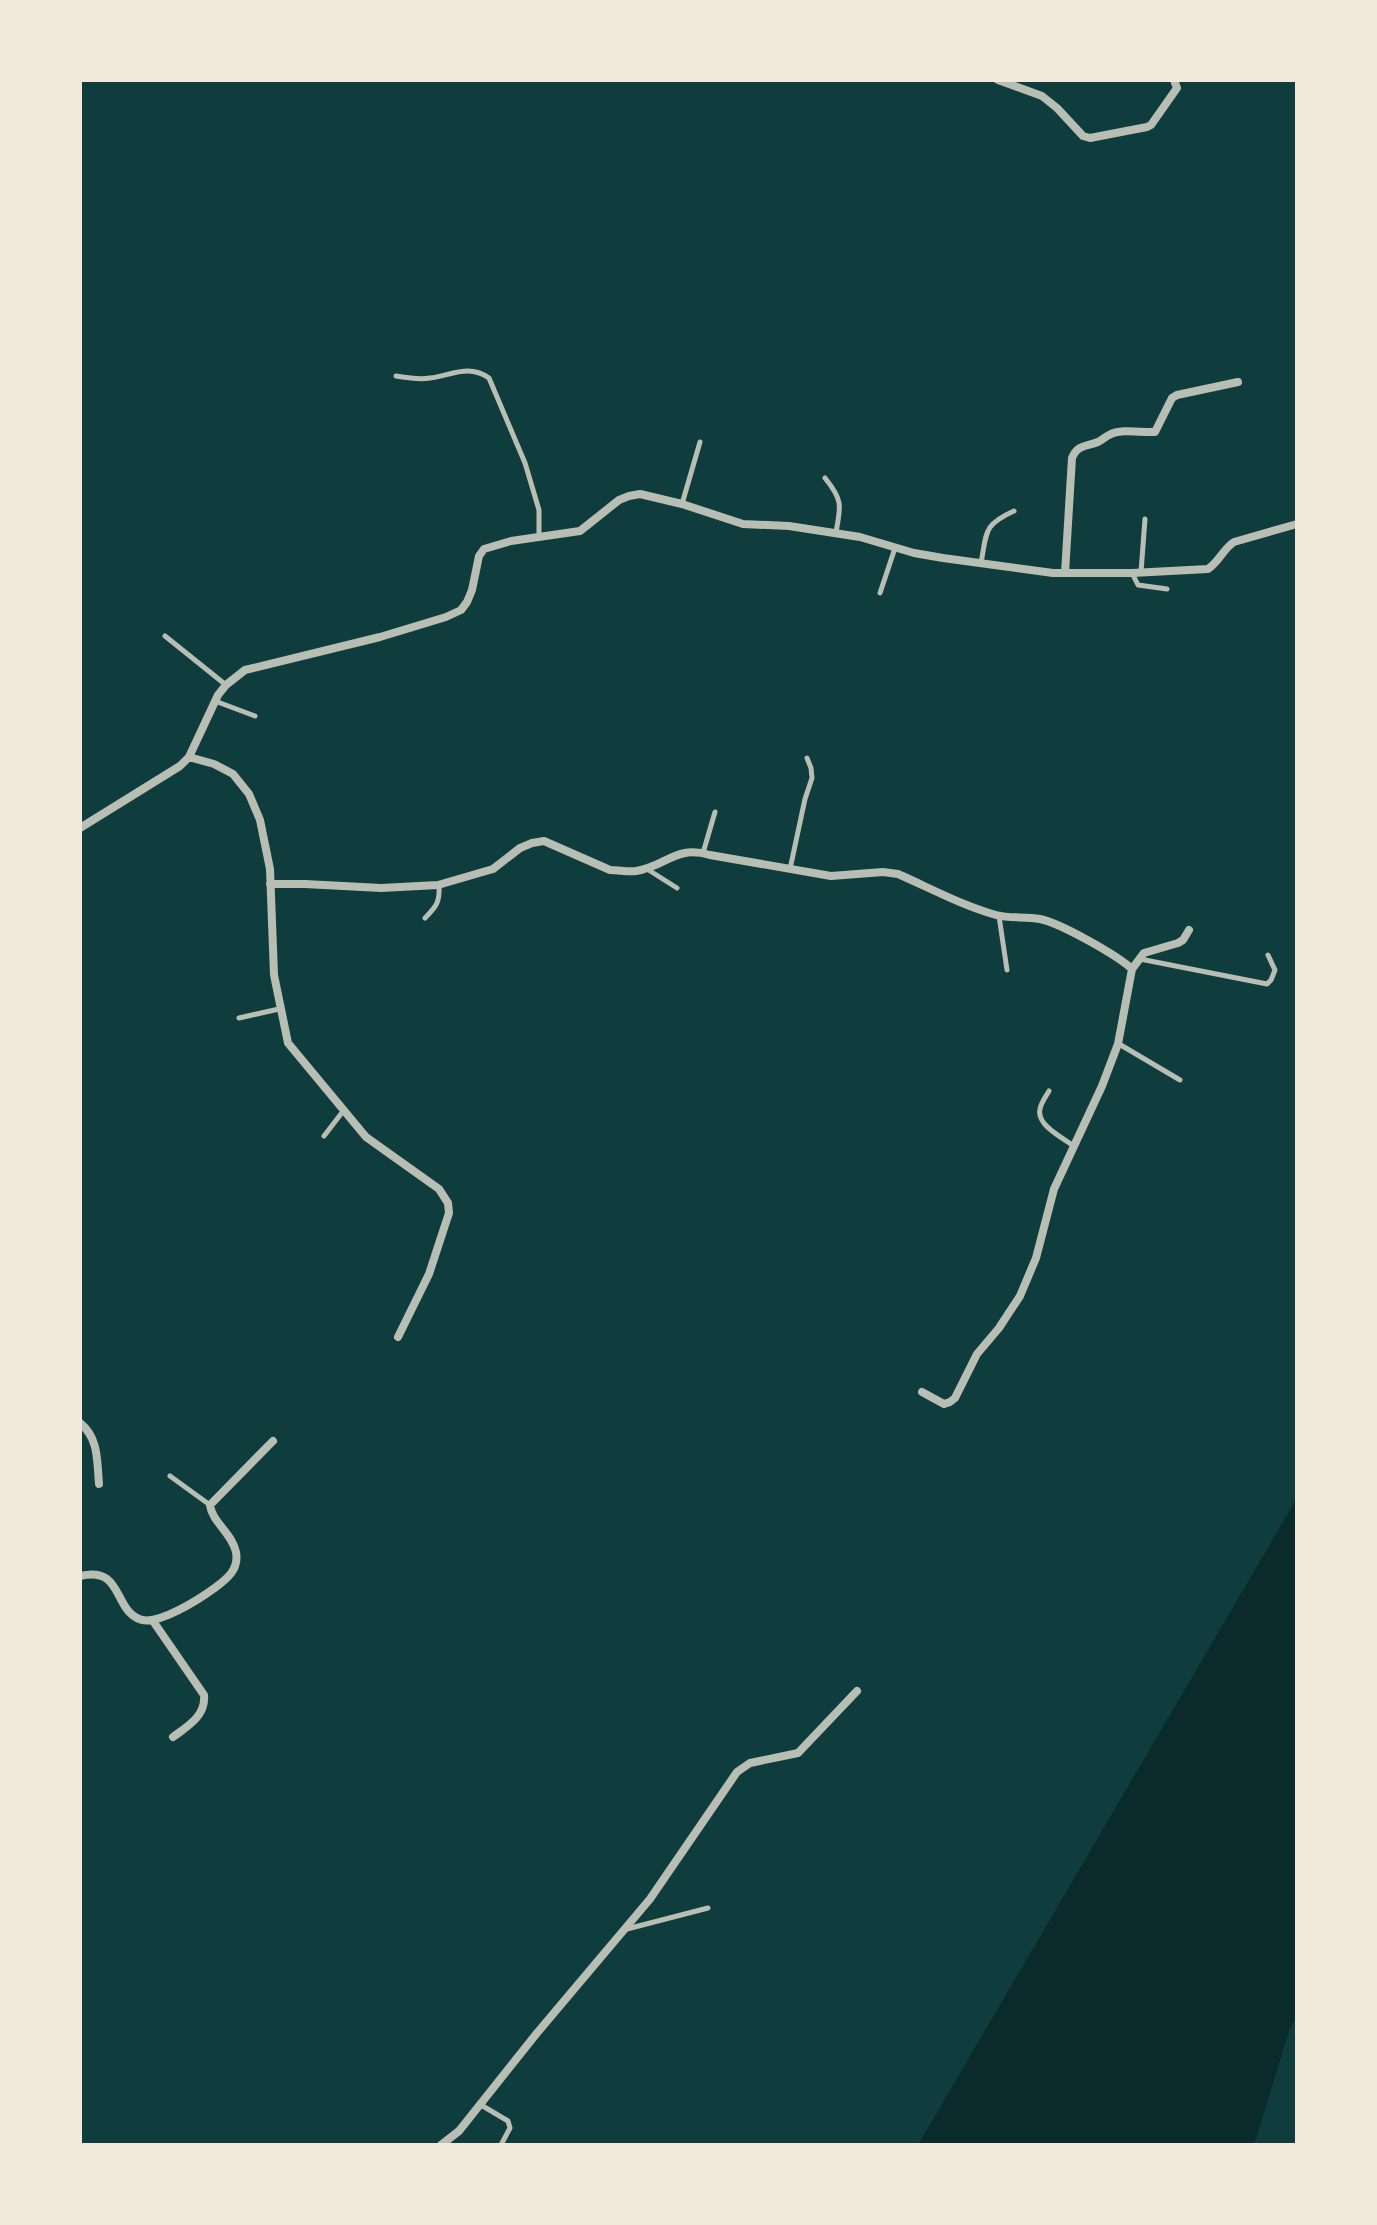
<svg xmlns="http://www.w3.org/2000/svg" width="1377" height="2225" viewBox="0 0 1377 2225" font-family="Bitter,serif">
	<rect width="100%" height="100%" fill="#0f3d3e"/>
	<path fill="#0a2a2b" d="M1297,1498V2015L1290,2028L1254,2145H918Z"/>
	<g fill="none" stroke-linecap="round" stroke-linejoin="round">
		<path stroke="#b8beb3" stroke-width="5" d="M396,376C408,378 419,380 430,378C452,375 469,364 489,378L525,463L539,510V536
			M825,478C843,500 841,506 836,532
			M682,504L700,442
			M981,563C987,532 983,525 1014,511
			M1141,572L1145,519
			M1132,573L1138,585L1167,589
			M880,593L895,548
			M165,636L226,685
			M215,701L255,716
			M703,853L715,812
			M647,869L677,888
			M790,869L805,799L812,778L811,768L807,758
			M999,916L1007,970
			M425,918C436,907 440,902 439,886
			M1140,959L1267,984L1271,980L1275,970L1268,955
			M239,1018L279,1009
			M1119,1044L1180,1080
			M1049,1091C1046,1096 1041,1103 1040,1109C1036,1125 1063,1138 1074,1146
			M324,1136L344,1110
			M170,1476L210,1505
			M627,1929L708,1908
			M481,2105L508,2121L510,2128L501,2145"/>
		<path stroke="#b8beb3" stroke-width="8" d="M998,80L1042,96L1057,108L1083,136L1090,138L1147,127L1151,125L1177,88L1174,80
			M1065,573L1072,458C1078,444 1086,447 1098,442C1102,440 1105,437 1109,435C1122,428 1141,433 1155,432L1172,398L1177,395L1238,382
			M189,757L214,764L233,774L249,794L260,820L270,869L274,975L288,1043L366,1137L439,1189L448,1203L449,1213L429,1274L398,1337
			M80,828L180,766L189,757L218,695L226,685L245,670L380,637L446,617L461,610L467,602L472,590L479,556L484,549L511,541L580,531L619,500L629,496L640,494L682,504L743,524L789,526L860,537L914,553L943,558L1053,573H1132L1208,569C1220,561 1223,549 1234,542L1297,524
			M270,884H305L381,888L438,885L493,869L520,848L532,843L544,841L610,870C619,870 628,872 636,871C667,866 675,845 710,855L831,876L883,872L898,874C930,888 963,906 996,915C1011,919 1025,916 1040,919C1060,923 1117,955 1132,969
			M922,1392L944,1404L950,1402L955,1398L977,1354L999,1328L1020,1296L1036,1258L1054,1189L1102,1086L1118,1044L1132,969L1144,953L1178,943L1183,940L1189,930
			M80,1423C99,1438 97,1462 99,1484
			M80,1576C123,1566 113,1608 139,1619C157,1627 201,1598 216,1587C228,1578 239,1569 236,1552C232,1533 212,1522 210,1505L273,1441
			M153,1621L204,1695C206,1716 188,1726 173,1737
			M441,2145L459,2131L537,2033L650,1899L737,1772L750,1763L798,1753L857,1691"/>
	</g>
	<rect width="1377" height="2225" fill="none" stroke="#f1e9da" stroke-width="164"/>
</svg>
